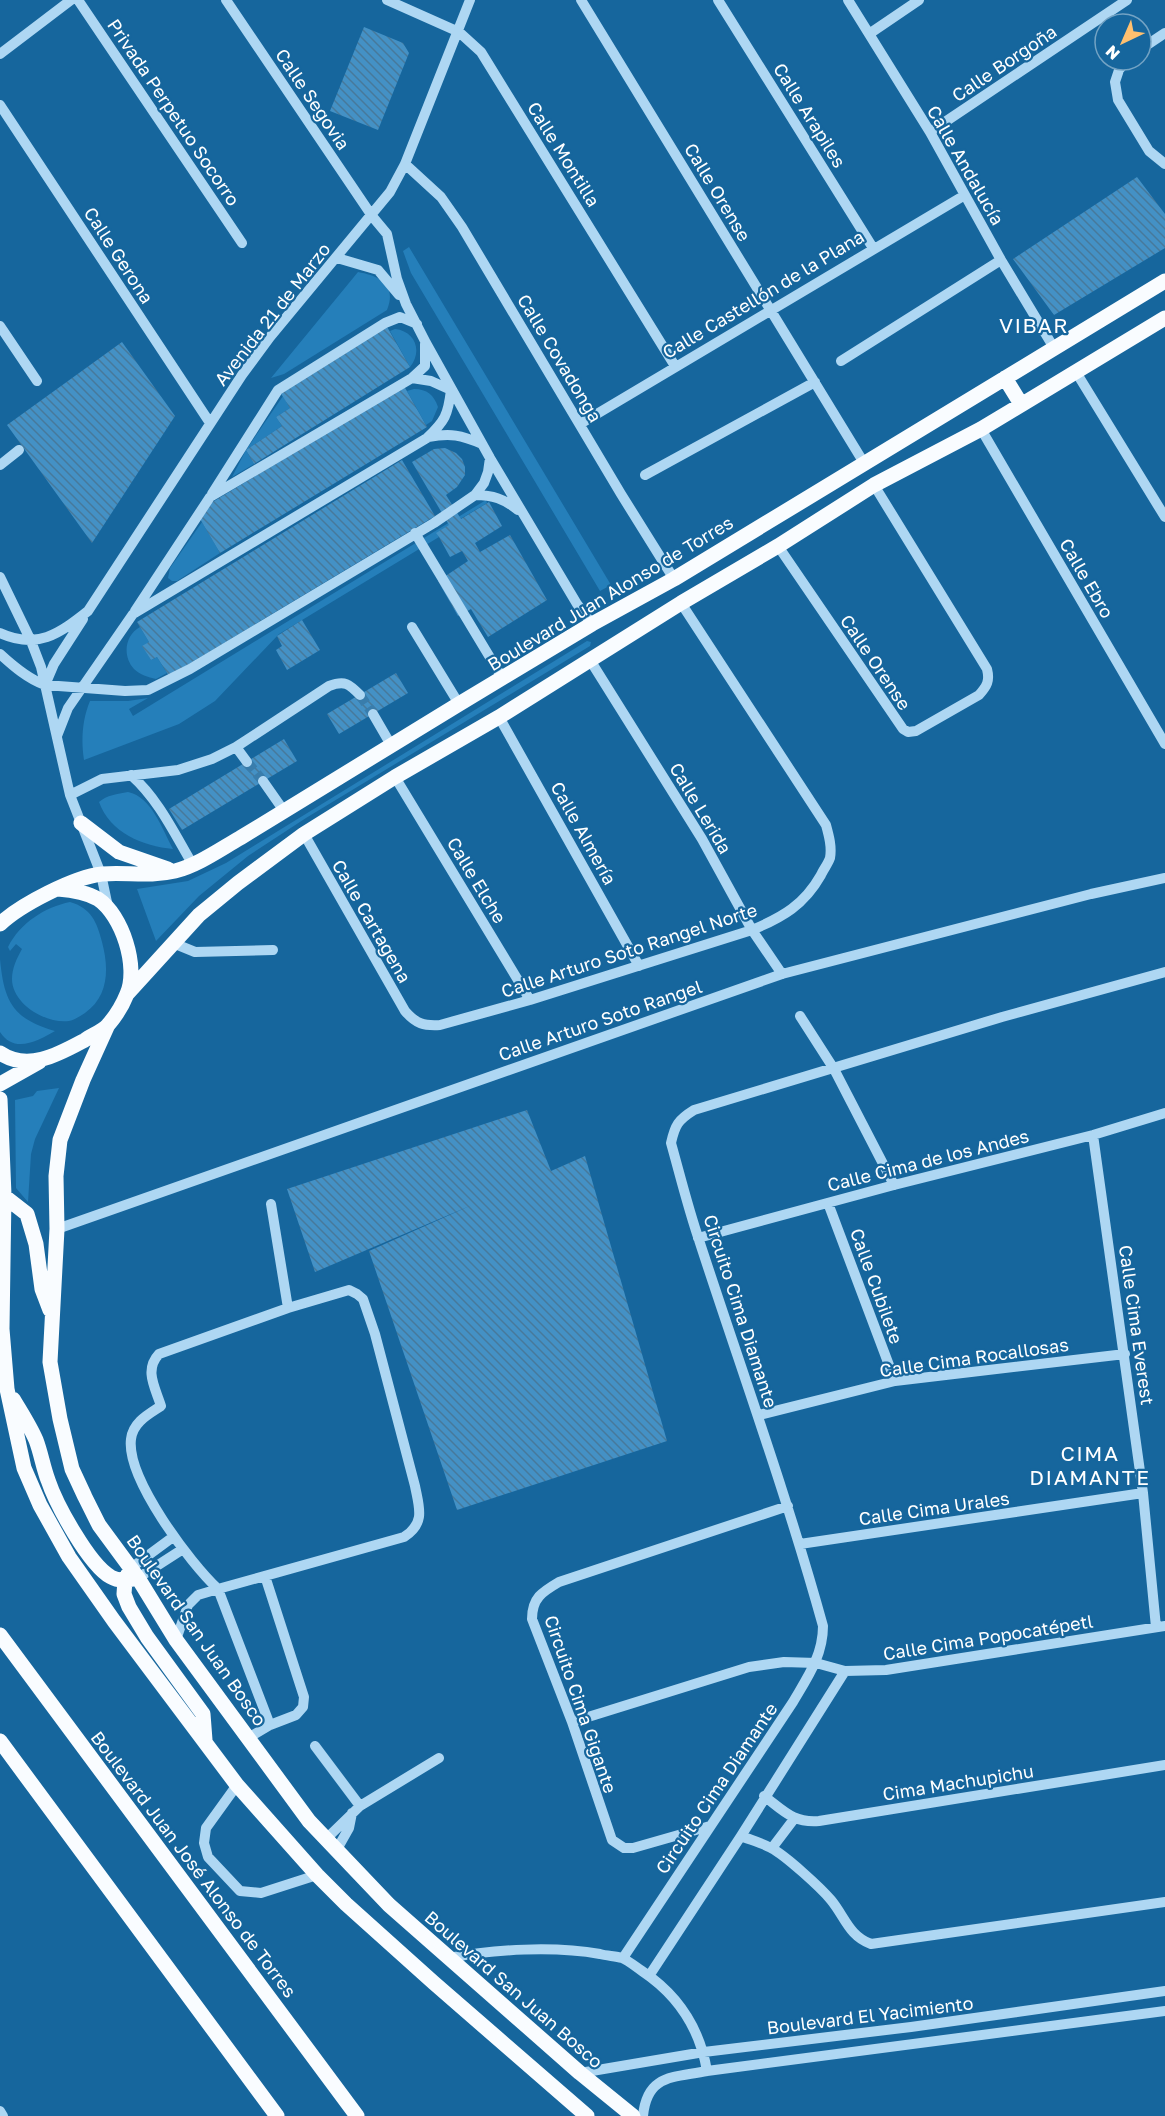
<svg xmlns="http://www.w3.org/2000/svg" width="1165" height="2116" viewBox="0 0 1165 2116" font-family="'Golos Text',sans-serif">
	<defs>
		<pattern id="building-back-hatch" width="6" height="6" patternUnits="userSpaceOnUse" patternTransform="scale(1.5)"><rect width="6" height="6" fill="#4491c5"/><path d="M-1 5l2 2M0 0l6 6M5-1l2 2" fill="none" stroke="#47799b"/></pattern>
	</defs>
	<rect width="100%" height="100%" fill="#16669d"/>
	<path fill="#257fba" d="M409,247L611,585L600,591L411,273L403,251Z
		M358,272C380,276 397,285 387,310L284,374L271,378Z
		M395,329C415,331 423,351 410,367L390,331Z
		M414,389C427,389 434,395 438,407L432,421L426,425L407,391Z
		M283,396L290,408L276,417L282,426L246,450L254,464L232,477L246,450Z
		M486,500L487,503L437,533L439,537L279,634L215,701L179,724L84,760C81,741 82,720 90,701H128L148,698L129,709L133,716Z
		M202,522L220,553L177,581H172L168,578L170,568Z
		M140,627L149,642L143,647L151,660L157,657L167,673L156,679C148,677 140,675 134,669C122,656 125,635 140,627Z
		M587,641L591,642L590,646L306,818L248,856L199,896L156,941L137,889L188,881L226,863Z
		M128,792C152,797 162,829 173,849C143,846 110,833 99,802C107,795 117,794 128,792Z
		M70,902C91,908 97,922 102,942C109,968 109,996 85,1013C80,1016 75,1020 69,1021C46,1024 12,1004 12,979C12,968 17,958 22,949L16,944L10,951L8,947C20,923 45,907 70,902Z
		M0,959C4,1002 13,1019 55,1031C38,1041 14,1054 0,1032Z
		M59,1088L35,1139L31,1154L28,1202L16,1188L15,1100L33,1096L37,1091Z"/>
	<path fill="url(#building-back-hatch)" d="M364,27L403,43L409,53L378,130L330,111Z
		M1137,177L1165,214V248L1054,315L1013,259Z
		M386,325L410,367L254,464L246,450L282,426L276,417L290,408L280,392Z
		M122,342L175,416L92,543L7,425Z
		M404,386L427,427L220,553L196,512Z
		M445,448L456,453L462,459L465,467V475L457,487L446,495L461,519L489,502L502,526L475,543L480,552L510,535L547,600L488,637L471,609L458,616L438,581L468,561L462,551L450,557L439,537L436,533L449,525L412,462L434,449Z
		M402,460L435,516L169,676L157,657L151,660L142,646L149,642L137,622Z
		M302,620L320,650L287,670L276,650L282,646L277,636Z
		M396,673L408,693L339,734L327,714Z
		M284,739L297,761L182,830L169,809Z
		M527,1110L551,1171L585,1156L667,1441L457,1510L369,1251L472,1205L315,1272L287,1189Z"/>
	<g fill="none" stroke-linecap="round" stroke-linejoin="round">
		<path stroke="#397dac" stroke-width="10" stroke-dasharray="10 5" stroke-linecap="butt" d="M360,695L373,714
			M247,762L263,781"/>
		<path stroke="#aed7f3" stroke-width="10" d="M78,0L242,243
			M226,0L372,216L387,234L397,279L406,304L426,343L490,458L577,604L592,624
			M387,0L459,32L481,52L675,366
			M581,0L864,463
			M718,0L873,248
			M848,0L930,132L1001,260L1054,348
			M869,34L919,0
			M1141,49L1165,33
			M0,54L71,0
			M1127,60L1119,70L1115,82L1118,100L1149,151L1165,164
			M0,105L210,423
			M930,132L1127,0
			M405,164L441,197L462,227L621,494L674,579
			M337,258L378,270L399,295
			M0,326L37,381
			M841,361L1001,260
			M1076,372L1165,517
			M580,424L965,195
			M981,429L1165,744
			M428,437C451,433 461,435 482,444
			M0,465L19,450
			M645,475L815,382
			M212,494L278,390L385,323L400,317L417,324
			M475,495C493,495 504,499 518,510
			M415,533L503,679
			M778,546L903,729L908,732L916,731L979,695C987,686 990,681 987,669L874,485
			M0,577L31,641L41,667L70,795L101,874L108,907
			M135,611L210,497L412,378L425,366V344
			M412,627L459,704
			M0,633C37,650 59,634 88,611L242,375L270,337L390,192L405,164L470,0
			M0,654C13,666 28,679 45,685L125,691L148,690L190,669L434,523L475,495L484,483L488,472L490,458
			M590,660L702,839L752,930L782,974
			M45,685L54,664L83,619
			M373,714L391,745
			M499,717L639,966
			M57,736L68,708L133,614L427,438C445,421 448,415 451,390L431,381L412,378
			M236,747L329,686C345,680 349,684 360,695
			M131,775C159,800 174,833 193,865
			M395,777L530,1000
			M263,781L284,811
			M70,795L102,779L178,770L212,759L236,747L247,762
			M304,834L405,1011C416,1024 424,1026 440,1025L530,1000L752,930C783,917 804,905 821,875C823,870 828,864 830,858C832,847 829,836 826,825L681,603
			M173,943L195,952L273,950
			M800,1016L834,1069L894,1185
			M1093,1135L1143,1493L1156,1627
			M828,1203L895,1381
			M271,1204L288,1308
			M57,1229L782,974L1091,894L1165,878
			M698,1238L894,1185L1093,1135L1165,1113
			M759,1415L895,1381L1125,1354
			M800,1544L1143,1493
			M131,1568L173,1537
			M138,1578L183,1549
			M176,1640L188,1605L198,1595L218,1589L404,1537C426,1523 419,1507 415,1486L375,1334L363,1299L357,1294L349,1290L288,1308L159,1354C144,1370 155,1387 161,1406C149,1414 133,1422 131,1439C126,1478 190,1563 218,1589L270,1725
			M572,1722L749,1667L784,1662L816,1663L845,1671L886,1670L1165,1626
			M248,1738L270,1725L296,1715L303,1707L304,1697L265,1576
			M315,1746L360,1806
			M237,1785L206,1828L204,1843L208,1857L240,1891L261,1893L317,1875
			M764,1796C784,1811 793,1823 819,1821L1165,1765
			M710,1826L633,1848H624L612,1840L572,1722L532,1619C532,1598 542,1592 559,1582L788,1506
			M741,1836C751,1840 762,1843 771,1848C785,1855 821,1888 831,1900C845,1917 849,1936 871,1944L1165,1902
			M326,1839L360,1806L439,1758
			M772,1848L794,1819
			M336,1851L349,1828L352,1813
			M449,1958C494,1949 555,1946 600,1954C607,1956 616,1956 622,1958C629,1961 636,1967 642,1971C678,1995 700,2029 707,2071
			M623,1958L793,1702C807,1678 823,1656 823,1626C787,1496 741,1369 699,1240C688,1208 680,1175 671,1143C675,1125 678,1120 694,1110L1002,1017L1165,972
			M649,1976L741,1836L845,1671
			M580,2073L704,2052L911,2027L1165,1991
			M0,2111L3,2116
			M643,2116C647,2074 673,2078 707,2071L1165,2011"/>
		<path stroke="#f9fcff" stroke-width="15" d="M1005,378L1021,404
			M81,823L119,852L168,869
			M0,924C20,905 74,877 102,874C126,872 150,877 175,871C198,865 219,850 240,838L459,704L592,624L674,579L1165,281
			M128,993L199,915L238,883L304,834L395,777L499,717L681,603L778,546L874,485L981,429L1165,318
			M107,1027L83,1080L60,1140L56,1176L57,1229L50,1362L60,1419L72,1469L85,1497L99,1525L138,1578L176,1640L309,1821L389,1905L580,2073L633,2116
			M0,1053C28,1072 59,1054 85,1040C92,1035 103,1031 108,1025C115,1017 123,1004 127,994C139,967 122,915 98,899C86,892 71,890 58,889
			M0,1084L39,1062
			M0,1099L4,1195L2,1329L7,1389L24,1468L40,1505L69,1557L114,1621L237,1785L317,1875L346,1904L434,1983L587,2116
			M0,1193L27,1214L36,1244L42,1289L50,1310
			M13,1399C21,1412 30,1426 36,1440C41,1453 43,1467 48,1480C56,1504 89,1565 111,1577C119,1582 129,1580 138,1578
			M128,1574L125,1580L124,1594L129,1607L147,1637L203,1714L205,1740
			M0,1635L357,2116
			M0,1741L277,2116"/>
	</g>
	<g text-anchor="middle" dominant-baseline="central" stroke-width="4.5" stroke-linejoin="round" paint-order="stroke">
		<g font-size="18" fill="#fff" stroke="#16669d">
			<text transform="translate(1004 63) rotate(-34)">Calle Borgoña</text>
			<text transform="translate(313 99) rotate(56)">Calle Segovia</text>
			<text transform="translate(174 112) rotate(56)">Privada Perpetuo Socorro</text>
			<text transform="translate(810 115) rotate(58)">Calle Arapiles</text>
			<text transform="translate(564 154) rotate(58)">Calle Montilla</text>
			<text transform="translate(966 165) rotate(60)">Calle Andalucía</text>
			<text transform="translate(718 192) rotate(59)">Calle Orense</text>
			<text transform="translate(119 255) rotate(57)">Calle Gerona</text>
			<text transform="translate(763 294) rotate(-31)">Calle Castellón de la Plana</text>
			<text transform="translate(272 314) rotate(-52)">Avenida 21 de Marzo</text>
			<text transform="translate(560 358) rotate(59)">Calle Covadonga</text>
			<text transform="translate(1087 578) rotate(60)">Calle Ebro</text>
			<text transform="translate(610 593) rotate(-31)">Boulevard Juan Alonso de Torres</text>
			<text transform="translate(876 662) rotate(56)">Calle Orense</text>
			<text transform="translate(701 808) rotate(59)">Calle Lerida</text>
			<text transform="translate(584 833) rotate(61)">Calle Almería</text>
			<text transform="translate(477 880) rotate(59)">Calle Elche</text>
			<text transform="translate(372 921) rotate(60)">Calle Cartagena</text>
			<text transform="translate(629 950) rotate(-18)">Calle Arturo Soto Rangel Norte</text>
			<text transform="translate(600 1020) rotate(-19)">Calle Arturo Soto Rangel</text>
			<text transform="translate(928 1160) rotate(-14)">Calle Cima de los Andes</text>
			<text transform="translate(877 1286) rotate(70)">Calle Cubilete</text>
			<text transform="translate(741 1311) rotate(72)">Circuito Cima Diamante</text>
			<text transform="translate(1137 1325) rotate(82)">Calle Cima Everest</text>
			<text transform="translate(974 1357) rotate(-8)">Calle Cima Rocallosas</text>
			<text transform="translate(934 1508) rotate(-8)">Calle Cima Urales</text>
			<text transform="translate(197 1630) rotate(55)">Boulevard San Juan Bosco</text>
			<text transform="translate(988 1637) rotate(-9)">Calle Cima Popocatépetl</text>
			<text transform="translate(581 1704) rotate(71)">Circuito Cima Gigante</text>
			<text transform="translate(958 1782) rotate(-9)">Cima Machupichu</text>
			<text transform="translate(716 1788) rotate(-56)">Circuito Cima Diamante</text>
			<text transform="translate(194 1864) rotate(53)">Boulevard Juan José Alonso de Torres</text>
			<text transform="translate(514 1989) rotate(41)">Boulevard San Juan Bosco</text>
			<text transform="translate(870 2015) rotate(-7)">Boulevard El Yacimiento</text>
		</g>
		<g font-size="21" letter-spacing="1.5" fill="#fff" stroke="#16669d">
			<text x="1034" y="325">VIBAR</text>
			<text x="1090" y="1453">CIMA<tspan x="1090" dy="24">DIAMANTE</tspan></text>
		</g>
	</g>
	<g transform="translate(1123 42) rotate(224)"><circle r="28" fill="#16669d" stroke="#73a3c4" stroke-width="1.5"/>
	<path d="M0-4.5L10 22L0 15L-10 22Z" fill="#ffc06f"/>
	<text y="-9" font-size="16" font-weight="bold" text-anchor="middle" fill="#ffffff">N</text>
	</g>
</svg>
